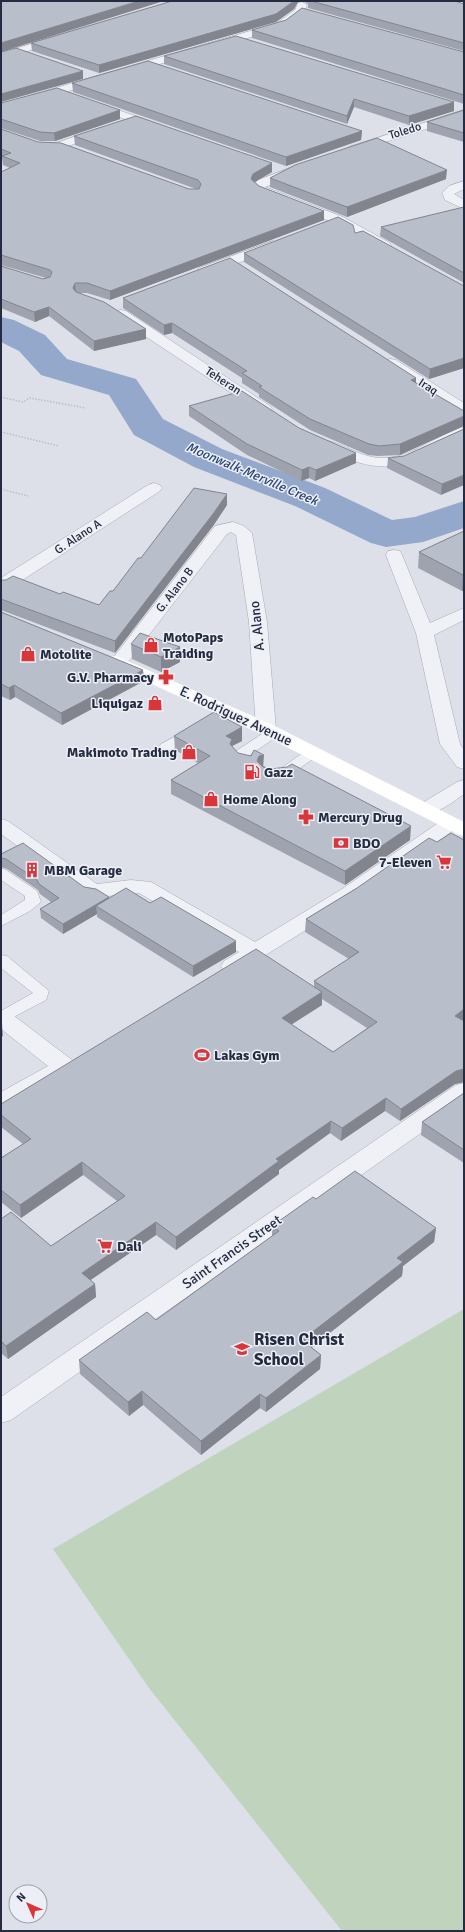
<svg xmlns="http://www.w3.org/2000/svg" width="465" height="1932" viewBox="0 0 465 1932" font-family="Signika,sans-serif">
	<rect width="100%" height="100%" fill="#dde0e8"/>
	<path fill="#c0d3bd" d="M464,1309V1931H342L149,1688L53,1549Z"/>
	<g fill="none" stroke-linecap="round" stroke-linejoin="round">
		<path fill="#94a8cb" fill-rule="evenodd" d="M1,317L14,320L45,335L67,359L136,379L163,419L222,449L325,488L392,520L415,517L464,501V528L423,542L386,547L371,543L295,506L194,467L134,435L109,395L41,375L19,351L1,342Z"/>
		<g stroke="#a6aab6" stroke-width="1">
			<path id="service" d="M193,727L198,728L200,731L198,734L171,750H161L159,747L161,744Z
				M273,729L278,730L280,733L278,736L245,758L253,765L251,768C241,770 235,765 231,757L236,751L268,730Z
				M312,749L317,750L319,753L317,756L283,780H273L271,777L273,774L307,750Z
				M1,868L6,870L37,891L41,902L30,911L1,926V915L25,900V896L1,880Z
				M1,955L7,956L49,991L46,1000L2,1023L1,1011L33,993L1,968Z"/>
		</g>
		<g stroke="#a6aab6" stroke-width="1">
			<path id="minor" d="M302,2L307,5L304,13L285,27L1,111V104L277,23L295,10L298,3Z
				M61,35L65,36L66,38L65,40L1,59V53Z
				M92,101L164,126L166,128L160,131L156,130L88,106L86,104Z
				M464,110V117L357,151L353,153L347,149L349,147Z
				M103,127L107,128L109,130L107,132L57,150L51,146L53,144Z
				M298,165L304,169L302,172L265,187L343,217L390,243L391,246L390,249H380L335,223L259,194L252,187L258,180Z
				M464,181V189L454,194L464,200V209L445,200L442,193L449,186Z
				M273,241L279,245L278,248L209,274H199L197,271L199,268Z
				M121,310L126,311L270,406L272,409L270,412H260L116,317L114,314L116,311Z
				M391,359L396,360L464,403V415L459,413L386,366L384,363L386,360Z
				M464,427V438C404,467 388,479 324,449L321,446L324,443L329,441C344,445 357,454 372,457C407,464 433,435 464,427Z
				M154,483L160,485L162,488L160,491L7,590L1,591V578L148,485Z
				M233,522L244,526L252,533L267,622L276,729L273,733L266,735L259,733L256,729L249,622L236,535L231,532L227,534L125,666L119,667L113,666L110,662L215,526Z
				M394,550L400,551L402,555L430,623L464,608V620L434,635L460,744L464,750V769L457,767L440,744L416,633L386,555L388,551Z
				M464,780V794C451,803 435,817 419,813L416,809L419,805L457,782Z
				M451,817L458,819L461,823L458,827L356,899L240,971L232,973L224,971L221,966L224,961L239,952L139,893L98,897L85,895L1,834V819L8,821L97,884L131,880L151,882L255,942L342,889L444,819Z
				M1,1010L9,1012L72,1060L76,1066L68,1075L9,1109L1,1111V1092L48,1066L1,1029Z
				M464,1083V1103L11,1420L1,1423V1397L456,1085Z"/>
		</g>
		<path stroke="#bbbec7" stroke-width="1.5" stroke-dasharray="1.5 1.5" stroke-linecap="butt" d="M1,397L23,402L30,398L86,408
			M1,432L59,446
			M1,489L28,496"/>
		<use href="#service" fill="#f0f1f6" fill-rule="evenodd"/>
		<use href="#minor" fill="#f0f1f6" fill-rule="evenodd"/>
		<path fill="#fff" fill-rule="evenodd" d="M116,656L273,725L464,822V836L457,834L259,733L110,665L107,661L110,657Z"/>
	</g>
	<path fill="#9fa3af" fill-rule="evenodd" d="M172,1H301L298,2L294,9L276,22L99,73L32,51L31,43Z
		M303,1H455L464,4V51L308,8V4Z
		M252,30L464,52V104L252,38Z
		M164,56L454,111L409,125L354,107L347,124L164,64Z
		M72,83L362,131L361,140L286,166L73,92Z
		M1,103L120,110V119L55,141H40L1,128Z
		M464,110V142L427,131V122Z
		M1,129L38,142L189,189H196L75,145L74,136L272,172L254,182L259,186L324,220L110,300L87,293H80L146,329V339L94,351L49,316L35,322L1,308V266L43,279L46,278L1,265V172L10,168L3,165L2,158H1Z
		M270,178L446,179L347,217L270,187Z
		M464,207V283L380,236L381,227Z
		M355,233L464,286V368L429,379L244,262V253Z
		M123,298L416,378V382L400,455L378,456L368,455L310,430L259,397V394L242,383V378L172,333L164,335L123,308Z
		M189,406L299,428L356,463L315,481L309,478L301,481L247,455L189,416Z
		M464,429L441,495L387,468L388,458L404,456Z
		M227,505L213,526L115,653L1,610V580L60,594L99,605L113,591L141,558Z
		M464,531V590L462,591L418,568L419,552Z
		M1,612L143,670L144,681L62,725L15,697L10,700L1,696Z
		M131,644L180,662L161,672L132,659Z
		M174,736L242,741L232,746L238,753L410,840L345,885L171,794V780L198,763L175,750Z
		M1,854L84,887L109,899L150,903L236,952L193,977L97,917V914L63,934L41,918L40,909L51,902L40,894L38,890L7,869L1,867Z
		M357,888L464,1021V1082L455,1084L400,1121L385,1111L341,1141L330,1133L279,1170V1174L176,1250L156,1235L90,1280L95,1284L96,1297L8,1359L1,1353V1219L51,1246L117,1201L83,1175L21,1218L1,1202V1158L23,1144L1,1127V1104L314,987V981L349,959L305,932L306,919ZM322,999L367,1028L333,1052L291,1025L322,1005Z
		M464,1093V1163L421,1135L422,1122Z
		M316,1199L436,1228L434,1242L403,1266L402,1276L311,1347L321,1355L320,1369L266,1412L260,1408L201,1455L143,1405L129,1416L80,1374L79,1360L156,1320L272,1236V1226Z"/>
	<path fill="#82858e" d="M139,1H164L1,52V43Z
		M294,1H301L298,2L294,9L276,22L99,73V65Z
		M83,71V79L1,102V94Z
		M354,99V107L347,124V116Z
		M454,102V111L409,125V116Z
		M120,110V119L55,141L54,133Z
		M362,131L361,140L286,166V157Z
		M272,163V172L253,183L251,179L253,174Z
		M447,170L446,179L347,217V207Z
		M324,211V220L110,300V291Z
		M75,283L76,293L73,288Z
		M49,307V316L35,322L34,312Z
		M172,323V333L164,335V325Z
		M146,329V339L94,351V341Z
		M464,358V368L429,379L430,369Z
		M416,378V388L411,380Z
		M464,416V426L400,455V444Z
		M356,453V463L315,481L316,470Z
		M309,467V478L301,481L302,470Z
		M464,475V485L441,495L442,484Z
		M227,494V505L213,526L115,653V641Z
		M463,575H464V590L462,591Z
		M180,647V662L161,672V657Z
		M143,670L144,681L62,725L61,713Z
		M14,685L15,697L10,700L9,688Z
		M242,727V741L232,746V753L226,736Z
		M264,755L263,769L257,761L259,756Z
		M411,826L410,840L345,885V871Z
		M109,897V907L96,906L97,914L63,934V924Z
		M236,941V952L193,977V966Z
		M322,992V1005L281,1031L282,1018Z
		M464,1009V1021L455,1016Z
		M1,1024H2L3,1036L1,1037Z
		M464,1069V1082L455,1084L400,1121L401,1109L456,1071Z
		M386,1098L385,1111L341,1141L342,1128Z
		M331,1121L330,1133L279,1170V1174L176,1250V1237L276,1159Z
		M82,1162L83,1175L21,1218L20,1205Z
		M156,1222V1235L82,1286V1273Z
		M436,1228L434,1242L403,1266L402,1276L302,1355V1340L397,1258Z
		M95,1284L96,1297L8,1359L6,1346Z
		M321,1355L320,1369L266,1412V1398Z
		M142,1391L143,1405L129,1416L128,1402Z
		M260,1394V1408L201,1455V1441Z"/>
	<path fill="#b9becb" stroke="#82858e" d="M1,1H139L1,43Z
		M172,1H294L276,14L99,65L31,43Z
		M311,1H455L464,4V43Z
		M302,8L464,52V95L252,30L286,20Z
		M236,36L454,102L409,116L354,99L347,116L164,56Z
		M16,48L83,71L1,94V52Z
		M148,61L362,131L286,157L72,83Z
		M57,88L120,110L54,133L40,132L1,119V103Z
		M464,110V133L427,122Z
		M136,116L272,163L253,174L251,179L259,186L324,211L110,291L87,283H75L73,288L76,292L104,302L146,329L94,341L49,307L34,312L1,299V266L43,279L50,277L52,272L50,270L1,255V172L20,163L2,156L11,153L1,149V129L38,142L61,143L189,189H199L201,184L198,180L74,136Z
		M377,138L447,170L347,207L270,178L295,165Z
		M464,207V273L381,227Z
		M338,217L353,225L355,233L363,231L464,286V358L430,369L244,253Z
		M230,258L416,378L411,380L464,411V416L400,444L379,446L369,444L310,419L259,387L262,386L242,373L247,371L172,323L164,325L123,298Z
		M242,391L299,428L356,453L316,470L309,467L302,470L247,444L189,406Z
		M464,429V475L442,484L388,458L404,456Z
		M194,488L227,494L213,514L115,641L1,599V580H6L13,576L60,594L63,592L99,605L110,591H113L138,558H141Z
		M464,531V575H463L419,552Z
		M1,612L143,670L61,713L14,685L9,688L1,684Z
		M140,633L180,647L161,657L131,644Z
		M214,712L242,727L226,736L232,739L230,744L238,753L251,756L254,750L264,755L259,756L257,761L263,767L271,769L287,767L292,764L411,826L345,871L171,780L210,756L174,736Z
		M451,833L464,840V1009L455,1016L464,1021V1069L456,1071L401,1109L386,1098L342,1128L331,1121L276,1159L279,1161L176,1237L156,1222L82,1273L95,1284L6,1346L1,1341V1219L11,1212L51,1246L125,1196L82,1162L20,1205L1,1190V1158L31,1139L1,1115V1104L256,949L322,992L282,1018L333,1052L377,1022L314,981L359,952L306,919L357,888L429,838L437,842Z
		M23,843L84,887L96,889L109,897L63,924L40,909L59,898L39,884L37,880L6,859L1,858V854Z
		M126,888L150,903L161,897L236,941L193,966L96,906Z
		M464,1093V1150L422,1122Z
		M355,1171L436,1228L397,1258L403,1262L302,1340L321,1355L266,1398L260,1394L201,1441L142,1391L128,1402L79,1360L147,1312L156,1320L279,1231L272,1226L313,1197L316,1199Z"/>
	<defs>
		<g id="shop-bare" transform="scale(1.2)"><path d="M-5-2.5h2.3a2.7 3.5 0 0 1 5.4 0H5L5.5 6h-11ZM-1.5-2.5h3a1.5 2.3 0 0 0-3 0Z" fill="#d9363a" stroke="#eceff6" stroke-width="2.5" paint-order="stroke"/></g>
		<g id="pharmacy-bare" transform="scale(1.2)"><path d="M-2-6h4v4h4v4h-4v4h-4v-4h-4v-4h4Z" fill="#d9363a" stroke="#eceff6" stroke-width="2.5" paint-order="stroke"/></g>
		<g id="fuel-bare" transform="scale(1.2)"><path d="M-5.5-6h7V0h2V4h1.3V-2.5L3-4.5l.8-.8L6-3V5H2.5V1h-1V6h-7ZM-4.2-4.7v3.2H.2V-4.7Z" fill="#d9363a" stroke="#eceff6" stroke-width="2.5" paint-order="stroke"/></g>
		<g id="bank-bare" transform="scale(1.2)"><path d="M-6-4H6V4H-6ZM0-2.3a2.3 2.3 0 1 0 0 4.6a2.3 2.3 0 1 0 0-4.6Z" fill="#d9363a" stroke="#eceff6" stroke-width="2.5" paint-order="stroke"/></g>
		<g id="supermarket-bare" transform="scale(1.2)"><path d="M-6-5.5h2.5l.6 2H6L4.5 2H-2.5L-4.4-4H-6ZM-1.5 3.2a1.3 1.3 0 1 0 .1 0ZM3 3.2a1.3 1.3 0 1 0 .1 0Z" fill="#d9363a" stroke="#eceff6" stroke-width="2.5" paint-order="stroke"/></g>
		<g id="building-bare" transform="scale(1.2)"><path d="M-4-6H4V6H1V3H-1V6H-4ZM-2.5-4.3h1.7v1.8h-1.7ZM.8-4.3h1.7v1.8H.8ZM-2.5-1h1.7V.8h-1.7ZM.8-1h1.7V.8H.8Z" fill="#d9363a" stroke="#eceff6" stroke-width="2.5" paint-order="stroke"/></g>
		<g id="stadium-bare" transform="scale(1.2)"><path d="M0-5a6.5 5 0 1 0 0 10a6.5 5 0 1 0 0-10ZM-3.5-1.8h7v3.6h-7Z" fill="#d9363a" stroke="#eceff6" stroke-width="2.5" paint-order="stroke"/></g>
		<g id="school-bare" transform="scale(1.2)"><path d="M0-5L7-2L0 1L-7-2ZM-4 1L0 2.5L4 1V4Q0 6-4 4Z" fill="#d9363a" stroke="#eceff6" stroke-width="2.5" paint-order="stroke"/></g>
	</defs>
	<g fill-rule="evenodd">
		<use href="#shop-bare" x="151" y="645"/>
		<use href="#shop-bare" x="28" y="654"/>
		<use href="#pharmacy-bare" x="166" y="677"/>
		<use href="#shop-bare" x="155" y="703"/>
		<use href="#shop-bare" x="189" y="752"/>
		<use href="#fuel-bare" x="252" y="772"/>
		<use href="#shop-bare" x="211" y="799"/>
		<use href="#pharmacy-bare" x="306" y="817"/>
		<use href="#bank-bare" x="341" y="843"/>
		<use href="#supermarket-bare" x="444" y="862"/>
		<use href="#building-bare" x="32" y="870"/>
		<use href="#stadium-bare" x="202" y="1055"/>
		<use href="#supermarket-bare" x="105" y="1246"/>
		<use href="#school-bare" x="242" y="1349"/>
	</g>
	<g text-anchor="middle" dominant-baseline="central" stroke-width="3" stroke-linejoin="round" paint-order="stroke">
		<g font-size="12" fill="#252b40" stroke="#eceff6">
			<text transform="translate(405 131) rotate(-17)">Toledo</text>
			<text transform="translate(223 381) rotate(33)">Teheran</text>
			<text transform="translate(428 387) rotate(33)">Iraq</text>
			<text transform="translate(78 537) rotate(-33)">G. Alano A</text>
			<text transform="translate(175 590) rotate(-52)">G. Alano B</text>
		</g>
		<g font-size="13" font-style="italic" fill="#2c4476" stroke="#eceff6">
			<text transform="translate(252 474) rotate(23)">Moonwalk-Merville Creek</text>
		</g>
		<g font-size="14" fill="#252b40" stroke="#eceff6">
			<text transform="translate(257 626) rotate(-96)">A. Alano</text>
			<text transform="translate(236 716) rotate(25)">E. Rodriguez Avenue</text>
			<text transform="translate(232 1252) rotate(-35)">Saint Francis Street</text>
		</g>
		<g font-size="14" font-weight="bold" fill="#252b40" stroke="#eceff6" text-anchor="start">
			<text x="163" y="637">MotoPaps<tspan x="163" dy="16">Traiding</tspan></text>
			<text x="40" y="654">Motolite</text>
			<text x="154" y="677" text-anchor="end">G.V. Pharmacy</text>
			<text x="143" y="703" text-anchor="end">Liquigaz</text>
			<text x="177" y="752" text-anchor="end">Makimoto Trading</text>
			<text x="264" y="772">Gazz</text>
			<text x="223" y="799">Home Along</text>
			<text x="318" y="817">Mercury Drug</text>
			<text x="353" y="843">BDO</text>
			<text x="432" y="862" text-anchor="end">7-Eleven</text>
			<text x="44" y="870">MBM Garage</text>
			<text x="214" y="1055">Lakas Gym</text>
			<text x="117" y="1246">Dali</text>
		</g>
		<g font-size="17" font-weight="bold" fill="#252b40" stroke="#eceff6" text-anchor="start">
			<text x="254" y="1339">Risen Christ<tspan x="254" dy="20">School</tspan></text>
		</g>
	</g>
	<rect width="465" height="1932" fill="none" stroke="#252b40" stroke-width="4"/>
	<g transform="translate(28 1904) rotate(315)"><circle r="19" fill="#eceff6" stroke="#9ca1ad"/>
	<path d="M0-3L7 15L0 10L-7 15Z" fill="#d9363a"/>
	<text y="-6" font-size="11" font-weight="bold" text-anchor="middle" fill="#252b40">N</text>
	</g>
</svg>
